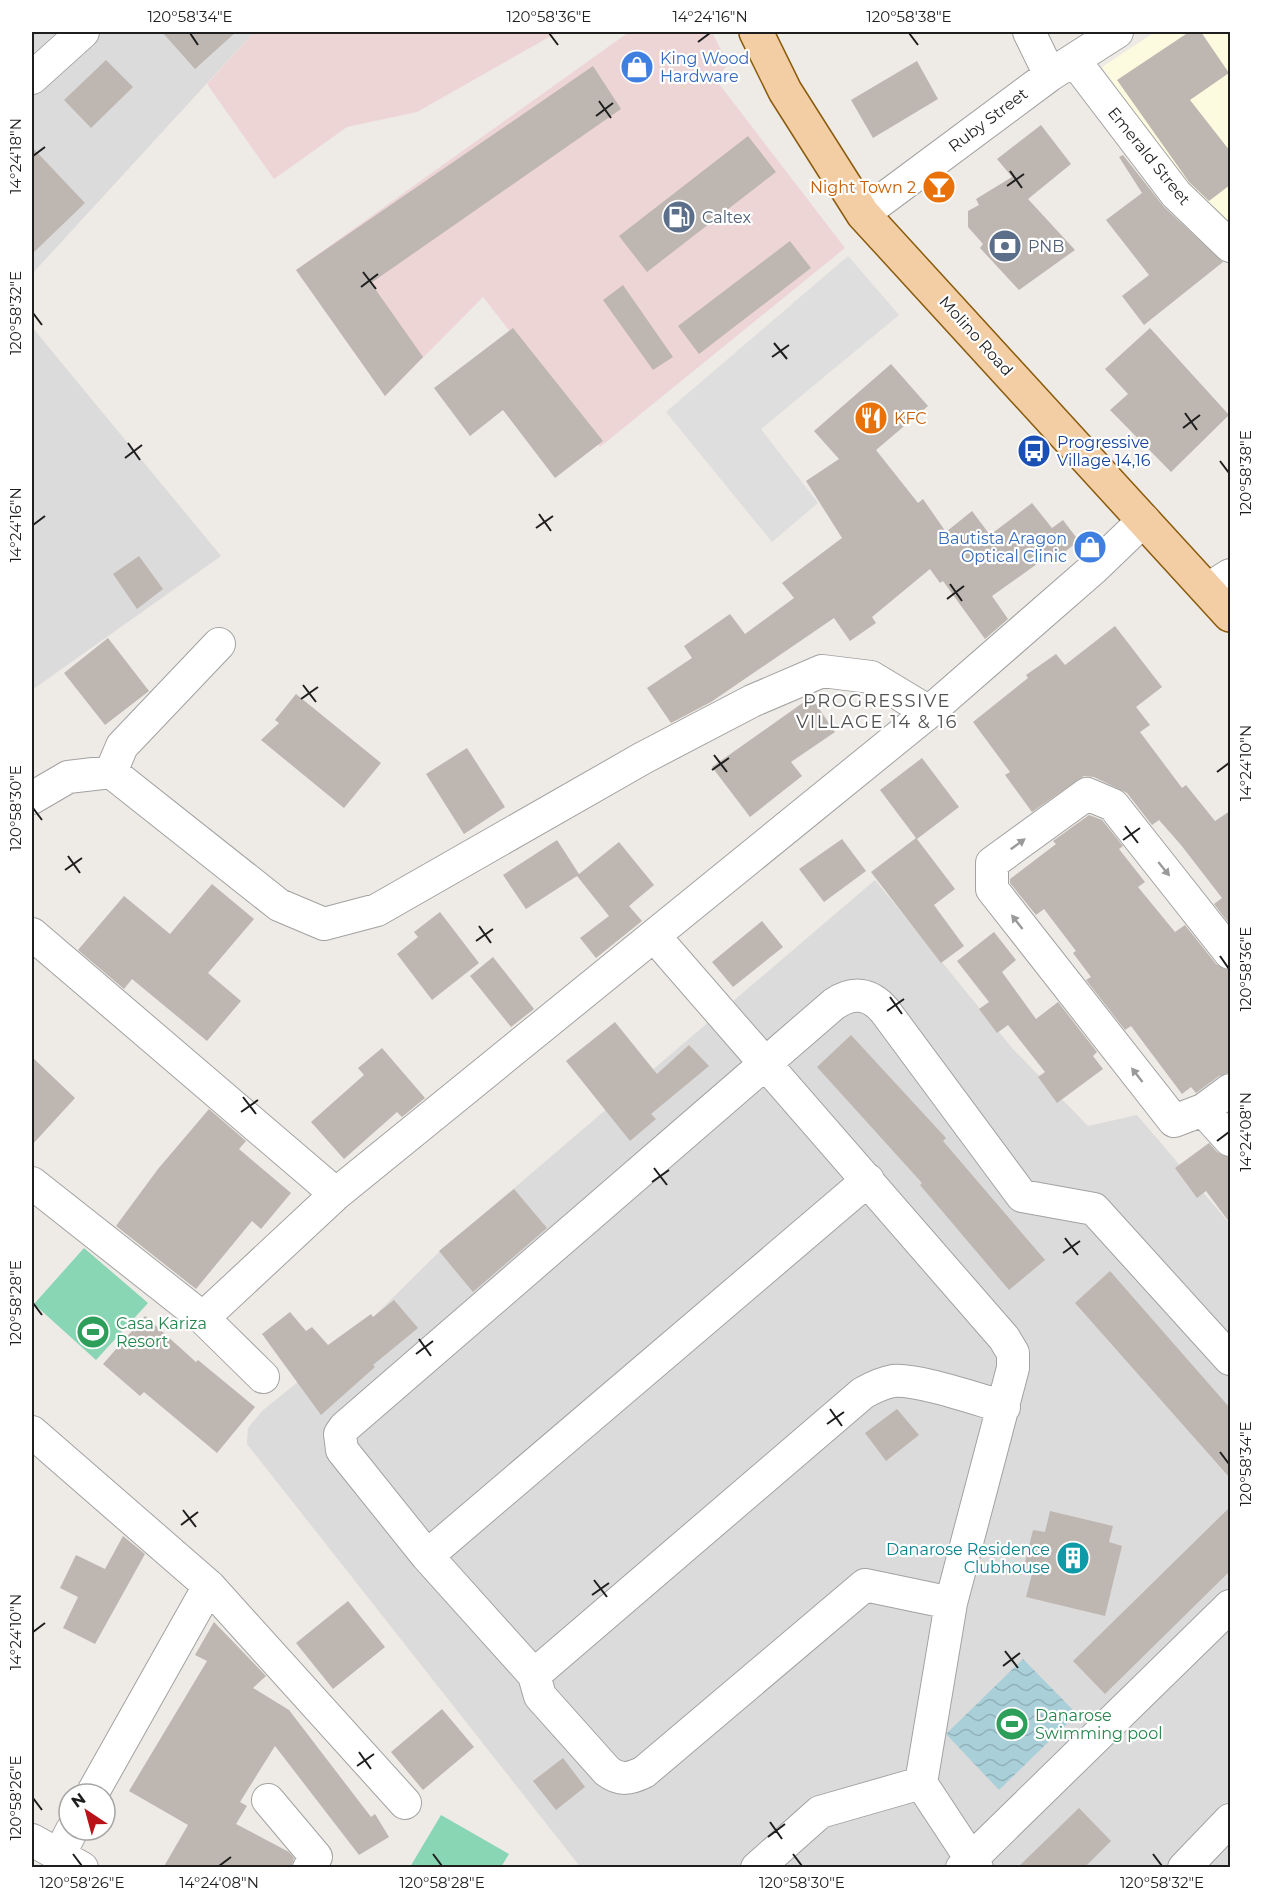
<svg xmlns="http://www.w3.org/2000/svg" width="1262" height="1899" viewBox="0 0 1262 1899" font-family="Montserrat,sans-serif">
	<defs>
		<pattern id="water-waves" width="16" height="10" patternUnits="userSpaceOnUse" patternTransform="scale(1.5)"><rect width="16" height="10" fill="#a9cfd8"/><path d="M0 5q4-4 8 0t8 0" fill="none" stroke="#91b1b9"/></pattern>
	</defs>
	<rect width="100%" height="100%" fill="#eeeae5"/>
	<path fill="#dcdbdb" d="M32,32H254L32,274Z
		M32,327L221,556L32,690Z
		M875,880L1012,1048L1088,1126L1137,1115L1230,1224V1867H577L578,1864L247,1444L248,1428L262,1411L352,1338L438,1253Z"/>
	<path fill="#edd5d5" d="M254,32H558L417,112L347,127L274,179L207,84Z
		M629,32H712L728,64L716,80L845,248L600,447L483,297L385,396L296,270Z"/>
	<path fill="#fcfbdf" d="M1155,32H1230V233L1189,192L1102,67Z"/>
	<path fill="#89d6b5" d="M84,1248L148,1303L96,1360L34,1304Z
		M441,1815L509,1854L501,1867H410Z"/>
	<path fill="#dedede" d="M848,256L899,315L761,429L818,503L772,542L666,412Z"/>
	<path fill="url(#water-waves)" d="M1023,1659L1077,1714L999,1790L946,1734Z"/>
	<path fill="#beb6b1" d="M162,32H236L195,69Z
		M1189,32H1201L1229,73L1190,100L1230,151V185L1209,201L1189,182L1117,80Z
		M106,60L133,87L91,128L64,100Z
		M917,61L938,99L873,138L851,100Z
		M593,66L621,109L371,283L423,357L385,396L296,270Z
		M1041,125L1071,164L1028,199L1075,250L1019,290L980,248L983,244L968,227V211L979,205L976,199L1012,177L997,159Z
		M748,136L776,172L647,272L619,236Z
		M32,147L85,203L32,254Z
		M1123,155L1164,207L1223,262L1144,325L1122,296L1149,275L1106,220L1142,193L1119,157Z
		M790,241L811,268L699,354L678,326Z
		M623,285L673,357L653,370L603,300Z
		M513,328L603,441L555,478L503,410L470,436L434,388Z
		M1150,328L1229,415L1171,472L1110,410L1128,394L1105,369Z
		M891,364L928,406L876,450L918,503L923,499L946,532L972,511L990,535L1032,503L1052,528L1063,520L1079,541L1055,559L1051,554L992,596L1008,619L985,639L943,581L940,583L930,569L872,617L876,623L850,641L834,618L711,702L671,723L647,688L692,658L684,646L730,614L745,634L794,598L782,583L842,538L806,481L839,459L814,431Z
		M139,556L163,589L137,609L113,574Z
		M1115,626L1162,687L1136,707L1150,725L1140,732L1182,788L1186,785L1215,821L1230,811V925L1214,904L1222,898L1181,845L1159,820L1152,825L1127,793L1094,777L1084,776L1032,812L1005,775L1010,772L973,722L1028,678L1026,675L1056,654L1065,665Z
		M108,638L149,691L105,725L64,673Z
		M296,694L381,763L344,808L261,740L279,723L275,720Z
		M811,697L835,732L791,762L802,776L750,817L712,767Z
		M467,748L505,807L464,834L426,774Z
		M922,758L959,807L917,839L955,889L934,905L964,946L941,963L871,872L916,838L880,790Z
		M1089,815L1102,820L1123,846L1119,849L1145,882L1138,887L1175,932L1185,925L1216,964L1230,971V1072L1219,1076L1196,1093L1191,1087L1182,1094L1131,1026L1125,1030L1086,980L1091,977L1073,953L1076,951L1044,909L1036,915L1010,883V879L1056,844L1053,841Z
		M842,839L866,871L824,902L799,869Z
		M557,840L579,874L619,842L654,885L629,906L642,921L596,958L580,938L609,916L577,876L526,909L503,875Z
		M212,884L254,919L208,973L241,1001L207,1041L132,979L124,989L78,950L124,896L170,934Z
		M440,912L479,963L432,1000L397,954L418,937L414,932Z
		M762,921L783,947L733,987L712,962Z
		M994,932L1016,960L1002,972L1036,1019L1058,1002L1097,1052L1093,1056L1103,1069L1057,1103L1038,1077L1045,1072L1008,1025L997,1033L979,1009L989,1002L957,961Z
		M493,957L534,1009L511,1027L470,976Z
		M615,1022L657,1074L689,1045L709,1066L651,1114L656,1119L630,1141L566,1061Z
		M851,1035L946,1138L943,1141L1045,1260L1009,1290L920,1185L922,1183L817,1067Z
		M382,1048L425,1098L402,1117L397,1112L344,1159L311,1122L364,1075L358,1068Z
		M32,1057L75,1098L32,1145Z
		M209,1109L246,1141L239,1149L291,1193L261,1229L252,1221L196,1289L116,1226L158,1169Z
		M1209,1143L1217,1152L1230,1158V1223L1206,1191L1197,1198L1175,1168Z
		M514,1189L547,1228L473,1292L439,1251Z
		M1110,1271L1230,1408V1478L1075,1303Z
		M394,1300L418,1328L373,1365L375,1367L321,1415L262,1334L290,1312L306,1331L312,1327L328,1345L371,1314L373,1317Z
		M145,1316L196,1362L198,1360L255,1407L217,1453L144,1392L140,1396L103,1364Z
		M897,1409L919,1435L886,1461L865,1433Z
		M1230,1507V1571L1105,1694L1073,1661Z
		M1050,1511L1113,1526L1109,1542L1122,1546L1105,1616L1026,1597L1032,1574L1023,1571L1033,1530L1045,1532Z
		M123,1536L145,1554L95,1644L63,1628L78,1597L60,1588L76,1555L105,1569Z
		M348,1601L385,1647L333,1689L296,1643Z
		M214,1622L266,1676L253,1688L289,1710L371,1817L375,1814L389,1837L359,1855L275,1746L240,1802L247,1806L236,1824L289,1852L294,1858L291,1868H163L188,1825L129,1791L207,1661L195,1655Z
		M442,1709L474,1747L423,1790L391,1752Z
		M563,1758L585,1787L556,1810L533,1781Z
		M1079,1808L1111,1841L1084,1868H1017Z"/>
	<g fill="none" stroke-linecap="round" stroke-linejoin="round">
		<g stroke="#a2a2a2" stroke-width="34">
			<path id="street" d="M1029,32L1050,75
				M1074,60L1176,194L1230,246
				M32,78L83,32
				M863,214L1050,75L1117,32
				M1208,589L1230,575
				M111,772L122,746L219,644
				M32,798L68,777L111,772L279,905L324,924L377,910L643,758L752,701L822,671L871,677L929,712
				M32,934L336,1194
				M655,937L1004,1338L1013,1353V1368L951,1603L921,1783L977,1868
				M1230,953L1113,805L1087,794L992,863V889L1174,1121L1203,1110L1230,1090
				M1203,1110L1230,1140
				M868,1180L427,1556L342,1450L340,1434L345,1427L834,1004C853,991 870,993 885,1011L1022,1196L1094,1209L1230,1359
				M32,1183L203,1318L336,1194L929,712L1093,569L1144,520
				M203,1318L263,1377
				M32,1432L209,1586L405,1803
				M427,1556L534,1675
				M951,1603L865,1585L644,1772C630,1779 620,1781 607,1771L540,1696L534,1675L863,1393C872,1388 882,1383 893,1381C919,1379 976,1399 1004,1407
				M92,1794L209,1586
				M268,1800L316,1857L309,1868
				M32,1840L82,1868
				M59,1855L72,1830
				M757,1868L820,1812L921,1783
				M962,1868L1230,1606
				M1184,1868L1230,1820"/>
		</g>
		<g stroke="#8a5b0d" stroke-width="36">
			<path id="primary" d="M756,32L785,91L863,214L1230,615"/>
		</g>
		<use href="#street" stroke="#fff" stroke-width="32"/>
		<use href="#primary" stroke="#f3cea4" stroke-width="33"/>
	</g>
	<defs><path id="oneway-solid" d="M-6-.8H1V-3.2L6.5 0L1 3.2V.8H-6Z" transform="scale(1.5)"/></defs>
	<g fill="#9a9a9a">
		<use href="#oneway-solid" transform="translate(1018 844) rotate(-36)"/>
		<use href="#oneway-solid" transform="translate(1164 869) rotate(51)"/>
		<use href="#oneway-solid" transform="translate(1017 922) rotate(-128)"/>
		<use href="#oneway-solid" transform="translate(1137 1075) rotate(-128)"/>
	</g>
	<path fill="none" stroke="#1e1e1e" stroke-width="2" d="M190,33L198,45M549,33L558,45M909,33L918,45M698,42L710,33M599,101L611,118M596,116L613,103M33,156L45,147M1010,171L1022,188M1007,186L1024,174M363,272L376,289M361,287L378,274M33,313L42,325M774,343L787,359M772,357L789,345M1185,413L1197,430M1183,428L1200,415M128,443L140,460M125,458L142,445M1220,461L1229,473M539,514L551,531M33,525L45,516M536,528L553,516M950,584L962,601M947,599L964,586M303,685L316,702M301,699L318,687M714,755L727,772M712,770L729,758M1217,772L1229,763M33,808L42,820M1125,826L1138,843M1123,840L1140,828M68,856L80,873M65,870L82,858M479,926L491,943M476,941L493,929M1220,956L1229,969M890,997L902,1014M887,1011L904,999M243,1097L256,1114M241,1112L258,1100M1217,1141L1229,1132M654,1168L667,1185M652,1182L669,1170M1065,1238L1078,1255M1063,1253L1080,1241M33,1303L42,1315M419,1339L431,1356M416,1354L433,1341M830,1409L842,1426M827,1424L844,1412M1220,1452L1229,1464M183,1510L196,1527M181,1525L198,1512M594,1580L607,1597M592,1595L609,1583M33,1632L45,1623M1005,1651L1018,1668M1003,1666L1020,1653M359,1752L371,1769M357,1766L374,1754M33,1798L42,1810M770,1822L782,1839M768,1837L785,1824M73,1854L82,1866M433,1854L442,1866M793,1854L802,1866M1153,1854L1162,1866M219,1866L231,1857"/>
	<defs>
		<g id="shop-disc" transform="scale(1.725)"><circle r="9.5" fill="#3f7fe0" stroke="#fff"/><path d="M-5-2.5h2.3a2.7 3.5 0 0 1 5.4 0H5L5.5 6h-11ZM-1.5-2.5h3a1.5 2.3 0 0 0-3 0Z" fill="#fff"/></g>
		<g id="bar-disc" transform="scale(1.725)"><circle r="9.5" fill="#e8710a" stroke="#fff"/><path d="M-6-5H6L.8 .8V4.5H3.5V6h-7V4.5H-.8V.8Z" fill="#fff"/></g>
		<g id="fuel-disc" transform="scale(1.725)"><circle r="9.5" fill="#5c6f8a" stroke="#fff"/><path d="M-5.5-6h7V0h2V4h1.3V-2.5L3-4.5l.8-.8L6-3V5H2.5V1h-1V6h-7ZM-4.2-4.7v3.2H.2V-4.7Z" fill="#fff"/></g>
		<g id="bank-disc" transform="scale(1.725)"><circle r="9.5" fill="#5c6f8a" stroke="#fff"/><path d="M-6-4H6V4H-6ZM0-2.3a2.3 2.3 0 1 0 0 4.6a2.3 2.3 0 1 0 0-4.6Z" fill="#fff"/></g>
		<g id="restaurant-disc" transform="scale(1.725)"><circle r="9.5" fill="#e8710a" stroke="#fff"/><path d="M-5-6h1v4h1v-4h1v4h1v-4h1v5L-1.5 .5V6h-2V.5L-5-1ZM5-6V6H3V1.5H1.5Q1.5-4 5-6Z" fill="#fff"/></g>
		<g id="bus-disc" transform="scale(1.725)"><circle r="9.5" fill="#1a4fb4" stroke="#fff"/><path d="M-5-6H5V4H4V6H2V4H-2V6H-4V4H-5ZM-3.5-4V0h7V-4ZM-3.5 1.2v1.5H-2V1.2ZM2 1.2v1.5H3.5V1.2Z" fill="#fff"/></g>
		<g id="stadium-disc" transform="scale(1.725)"><circle r="9.5" fill="#2e9e5b" stroke="#fff"/><path d="M0-5a6.5 5 0 1 0 0 10a6.5 5 0 1 0 0-10ZM-3.5-1.8h7v3.6h-7Z" fill="#fff"/></g>
		<g id="building-disc" transform="scale(1.725)"><circle r="9.5" fill="#0f9aa8" stroke="#fff"/><path d="M-4-6H4V6H1V3H-1V6H-4ZM-2.5-4.3h1.7v1.8h-1.7ZM.8-4.3h1.7v1.8H.8ZM-2.5-1h1.7V.8h-1.7ZM.8-1h1.7V.8H.8Z" fill="#fff"/></g>
	</defs>
	<g fill-rule="evenodd">
		<use href="#shop-disc" x="637" y="67"/>
		<use href="#bar-disc" x="939" y="187"/>
		<use href="#fuel-disc" x="679" y="217"/>
		<use href="#bank-disc" x="1005" y="246"/>
		<use href="#restaurant-disc" x="871" y="418"/>
		<use href="#bus-disc" x="1034" y="451"/>
		<use href="#shop-disc" x="1090" y="547"/>
		<use href="#stadium-disc" x="93" y="1332"/>
		<use href="#building-disc" x="1073" y="1558"/>
		<use href="#stadium-disc" x="1012" y="1724"/>
	</g>
	<g text-anchor="middle" dominant-baseline="central" stroke-width="4.5" stroke-linejoin="round" paint-order="stroke">
		<g font-size="16" fill="#366cbe" stroke="#fff" text-anchor="start">
			<text x="660" y="58">King Wood<tspan x="660" dy="18">Hardware</tspan></text>
			<text x="1067" y="538" text-anchor="end">Bautista Aragon<tspan x="1067" dy="18">Optical Clinic</tspan></text>
		</g>
		<g font-size="16" fill="#1e1e1e" stroke="#fff">
			<text transform="translate(988 120) rotate(-37)">Ruby Street</text>
			<text transform="translate(1149 156) rotate(51)">Emerald Street</text>
			<text transform="translate(976 336) rotate(48)">Molino Road</text>
		</g>
		<g font-size="16" fill="#c56008" stroke="#fff" text-anchor="end">
			<text x="916" y="187">Night Town 2</text>
			<text x="894" y="418" text-anchor="start">KFC</text>
		</g>
		<g font-size="16" fill="#4e5e75" stroke="#fff" text-anchor="start">
			<text x="702" y="217">Caltex</text>
			<text x="1028" y="246">PNB</text>
		</g>
		<g font-size="16" fill="#164399" stroke="#fff" text-anchor="start">
			<text x="1057" y="442">Progressive<tspan x="1057" dy="18">Village 14,16</tspan></text>
		</g>
		<g font-size="16" fill="#27864d" stroke="#fff" text-anchor="start">
			<text x="116" y="1323">Casa Kariza<tspan x="116" dy="18">Resort</tspan></text>
			<text x="1035" y="1715">Danarose<tspan x="1035" dy="18">Swimming pool</tspan></text>
		</g>
		<g font-size="16" fill="#0d838f" stroke="#fff" text-anchor="end">
			<text x="1050" y="1549">Danarose Residence<tspan x="1050" dy="18">Clubhouse</tspan></text>
		</g>
		<g font-size="18" letter-spacing="1.5" fill="#515151" stroke="#fff">
			<text x="877" y="701">PROGRESSIVE<tspan x="877" dy="21">VILLAGE 14 &amp; 16</tspan></text>
		</g>
	</g>
	<rect width="1262" height="1899" fill="none" stroke="#ffffff" stroke-width="66"/>
	<g transform="translate(87 1812) rotate(324)"><circle r="28" fill="#ffffff" stroke="#a5a5a5" stroke-width="1.5"/>
	<path d="M0-4.5L10 22L0 15L-10 22Z" fill="#ba1219"/>
	<text y="-9" font-size="16" font-weight="bold" text-anchor="middle" fill="#1e1e1e">N</text>
	</g>
	<rect x="33" y="33" width="1196" height="1833" fill="none" stroke="#1e1e1e" stroke-width="2"/>
	<g font-size="15" text-anchor="middle" fill="#1e1e1e">
		<text x="190" y="22">120°58'34"E</text>
		<text x="549" y="22">120°58'36"E</text>
		<text x="710" y="22">14°24'16"N</text>
		<text x="909" y="22">120°58'38"E</text>
		<text transform="translate(16 156) rotate(-90)" y="5">14°24'18"N</text>
		<text transform="translate(16 313) rotate(-90)" y="5">120°58'32"E</text>
		<text transform="translate(1246 473) rotate(-90)" y="5">120°58'38"E</text>
		<text transform="translate(16 525) rotate(-90)" y="5">14°24'16"N</text>
		<text transform="translate(1246 763) rotate(-90)" y="5">14°24'10"N</text>
		<text transform="translate(16 808) rotate(-90)" y="5">120°58'30"E</text>
		<text transform="translate(1246 969) rotate(-90)" y="5">120°58'36"E</text>
		<text transform="translate(1246 1132) rotate(-90)" y="5">14°24'08"N</text>
		<text transform="translate(16 1303) rotate(-90)" y="5">120°58'28"E</text>
		<text transform="translate(1246 1464) rotate(-90)" y="5">120°58'34"E</text>
		<text transform="translate(16 1632) rotate(-90)" y="5">14°24'10"N</text>
		<text transform="translate(16 1798) rotate(-90)" y="5">120°58'26"E</text>
		<text x="82" y="1888">120°58'26"E</text>
		<text x="219" y="1888">14°24'08"N</text>
		<text x="442" y="1888">120°58'28"E</text>
		<text x="802" y="1888">120°58'30"E</text>
		<text x="1162" y="1888">120°58'32"E</text>
	</g>
</svg>
